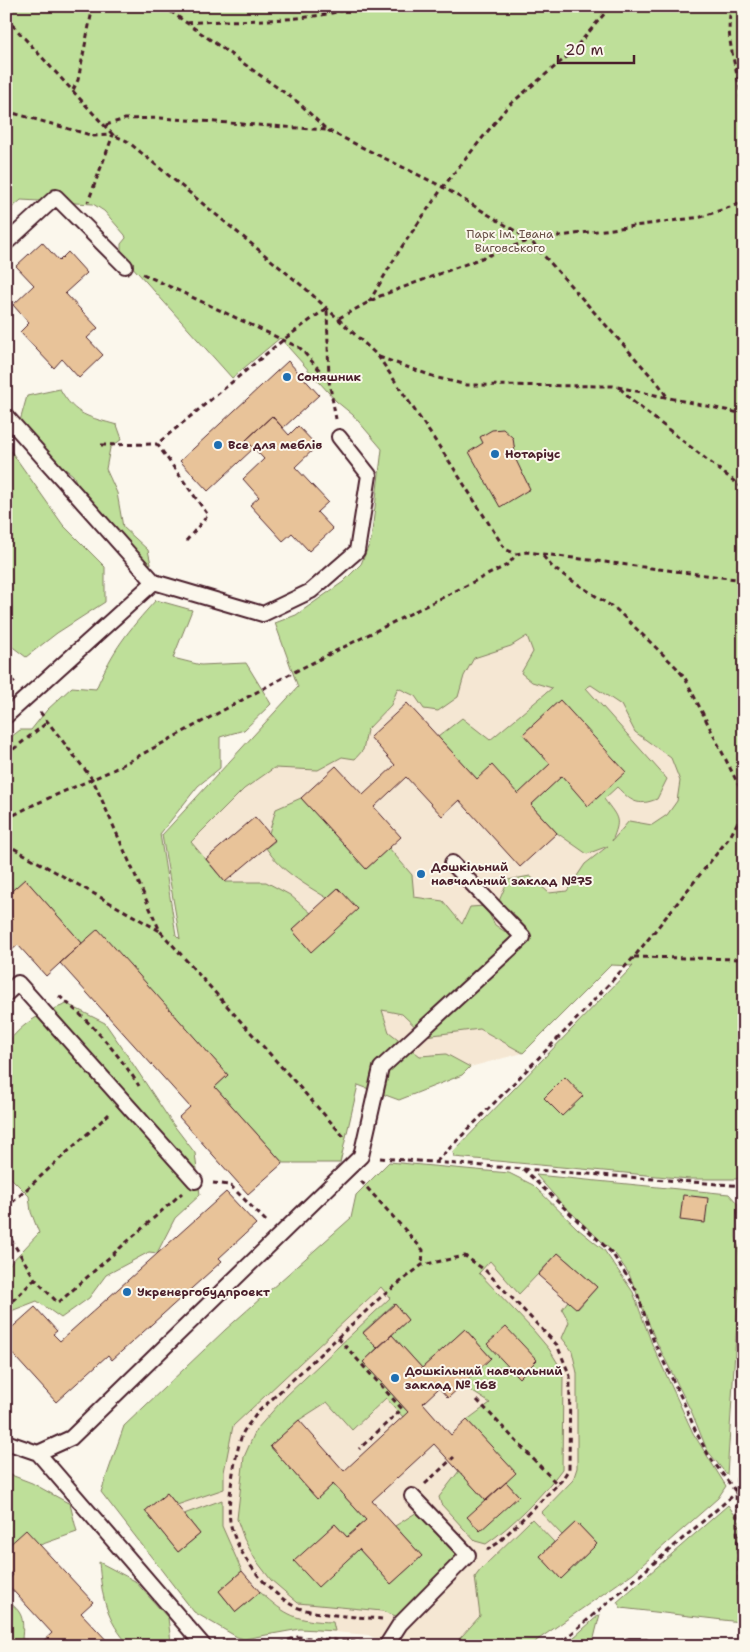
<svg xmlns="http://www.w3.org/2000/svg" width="750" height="1652" viewBox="0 0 750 1652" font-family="'Shantell Sans',sans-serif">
	<rect width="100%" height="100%" fill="#fbf7ec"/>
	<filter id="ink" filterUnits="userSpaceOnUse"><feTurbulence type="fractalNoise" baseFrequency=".02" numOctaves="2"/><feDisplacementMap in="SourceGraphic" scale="10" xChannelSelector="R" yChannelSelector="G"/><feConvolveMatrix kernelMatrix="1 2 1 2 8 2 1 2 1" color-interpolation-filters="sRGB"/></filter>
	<g filter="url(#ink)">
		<path fill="#f5e7d3" d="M419,620L601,626L690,791L611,965L523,1053L470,1067L462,1075L399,1100L290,1060L181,943L162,835L277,709Z
			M536,1207L603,1274L608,1585L515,1646H383L378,1640L368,1635L301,1629L244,1639L237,1637L194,1612L101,1492L124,1426L225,1330L351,1218Z"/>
		<path fill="#bedf99" stroke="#847f62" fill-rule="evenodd" d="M6,6H744V1174L737,1179H689L454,1157L453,1152L633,966L611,965L523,1053L480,1029L425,1036L402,1014L382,1010L389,1032L420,1056L446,1054L470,1067L462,1075L399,1100L358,1085L340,1163H283L215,1087L228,1075L98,930L82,943L25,879L6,896V741L20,730H31L47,710L72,687L96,689C113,649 128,631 156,600L192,610L173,658L201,665L246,663L271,704L244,730L220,737V768L198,786L160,834L176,935L180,939L162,835L298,687L275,623L296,615L343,582L361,564L371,540L382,449L353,415L336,401L280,338L232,378L121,254V244L126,238L125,235L104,211L93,204L21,200L6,213ZM527,636L533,652L521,673L532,682L552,688L490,740L462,718L438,737L477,779L518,794L550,764L523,734L560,700L625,772L589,806L562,776L531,805L557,833L587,854L608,846L585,864L567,891L549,893L530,876L508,880L499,901L516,916L507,933L495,925L485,906L470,907L462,924L443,901L414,897L412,875L389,848L366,869L301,798L276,809L269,833L275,841L266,848C281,871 304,884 327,898L338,888L357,909L311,951L292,930L311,913L290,895L266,882H225L191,842L244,789L274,768L318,770L342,757L355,759L363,750L367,730L391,705L398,688L415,696L424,709L438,711L458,697L464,676L474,658L511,646ZM591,685L621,705L635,732L671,758L680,781L677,801L667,815L652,825L629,821L612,841C621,819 619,819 604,799L617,787C631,801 637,807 657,799L667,779L586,688Z
			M60,389C75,416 89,417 117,425L122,439L110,448L106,469L117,493L123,527L148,550L151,564L129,562L91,512L73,475L17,432L27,396Z
			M6,444L63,525L105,567V602L57,633L26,657L6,642V606L11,601L6,596Z
			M67,1004L105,1023L121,1046L172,1123L195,1153L200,1195L175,1218L157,1253L149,1252L106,1275L89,1298L61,1318L37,1301L6,1313V1268L39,1233L31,1212L29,1196L6,1173V1045C24,1021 40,1014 67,1004Z
			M389,1162L509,1173L533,1185L578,1229L604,1250L633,1292L652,1344L693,1433L726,1486L718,1498L633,1573L536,1641L535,1646H453L480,1616L475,1577L481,1569L532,1519L554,1542L540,1556L561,1579L597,1544L576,1522L562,1535L541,1513L573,1480L577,1468V1373L572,1351L562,1338L569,1322L562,1309L568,1301L578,1309L597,1287L558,1253L519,1294L490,1261L479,1273L533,1330L549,1349L557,1362L563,1377L562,1469C543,1495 512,1526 486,1544L475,1541L441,1504L439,1497L459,1471L486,1501L519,1496L506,1482L515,1473L467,1420L490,1403L462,1385L491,1358L465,1329L422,1368L392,1335L408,1320L394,1304L363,1332L377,1348L363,1362L408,1412L403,1417L386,1398L352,1430L327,1402L299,1420L270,1446L317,1499L333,1484L366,1520L347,1537L335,1524L295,1561L318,1586L359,1549L391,1584L422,1556L395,1526L422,1509L459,1550V1562L401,1618L382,1611L298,1603L271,1580L255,1559L244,1539L237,1519L244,1457L256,1430L286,1396L390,1298L381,1287L233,1426L224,1472V1489L177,1505L167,1493L145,1511L178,1552L200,1534L184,1514L222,1500V1526L242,1571L219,1591L236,1612L260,1592C287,1616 296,1621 333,1622L335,1631L300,1629L244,1639L237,1637L194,1612L101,1492L124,1426L225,1330L351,1218L356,1195Z
			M536,1175L729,1194L737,1203L736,1237L741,1259L727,1475L707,1450L692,1413L655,1339L629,1274L616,1255L561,1203Z
			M6,1473L32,1483L70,1504L77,1532L40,1545L6,1548Z
			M728,1505L739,1521L740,1622L621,1608L617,1602Z
			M99,1562L135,1581L168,1618L171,1642L162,1646H130C105,1619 102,1597 99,1562Z
			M6,1600C23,1612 24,1618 22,1639L28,1640L33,1646H6Z
			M600,1614L594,1638L586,1646H564Z"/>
		<path fill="#e8c399" stroke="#4a1f2b" d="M42,242L59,261L68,252L87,273L65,293L98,328L87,338L103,355L79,378L62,359L54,368L20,332L29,323L13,305L34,285L16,266Z
			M288,361L319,395L283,428L272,416L246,440L254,448L208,491L180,461Z
			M272,416L289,435L298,426L317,446L295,467L328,502L317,512L333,529L309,551L292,533L283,541L250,505L259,497L243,479L264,459L246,440Z
			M503,429L513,438L516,460L530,489L500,507L469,452L483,443L480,437L492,430Z
			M560,700L626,772L588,806L562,776L531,805L557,833L520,867L459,800L442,816L406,777L374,807L401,837L366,869L301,798L336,766L363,795L395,765L370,737L407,703L477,779L492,765L518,794L550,764L523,734Z
			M255,817L275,840L225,882L206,859Z
			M25,879L82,943L46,976L18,945L6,955V896Z
			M338,888L358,909L311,952L292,930Z
			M98,929L228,1075L215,1087L283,1163L248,1194L179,1117L190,1107L60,963Z
			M565,1077L583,1096L562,1116L544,1098Z
			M226,1192L256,1224L219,1258L222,1261L112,1360L108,1355L56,1402L6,1347V1333L35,1307L57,1331L53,1334L60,1341Z
			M683,1195L708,1198L705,1223L680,1220Z
			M558,1253L597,1287L577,1309L538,1275Z
			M395,1304L408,1320L377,1348L363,1333Z
			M506,1327L537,1360L519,1378L487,1344Z
			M465,1329L491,1358L448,1398L439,1388L423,1403L451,1435L467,1420L516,1473L486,1501L434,1444L372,1501L422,1556L391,1584L359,1549L318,1587L294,1561L335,1524L347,1537L366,1520L333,1484L317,1499L270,1446L299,1420L344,1471L408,1412L363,1362L392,1335L422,1368Z
			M506,1482L519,1496L480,1531L467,1517Z
			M167,1493L200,1534L178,1552L145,1511Z
			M576,1522L597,1544L561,1579L540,1556Z
			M26,1530L93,1602L81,1613L112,1646H44L41,1643L52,1633L6,1583L13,1575L6,1568V1548Z
			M242,1571L260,1592L236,1612L219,1591Z"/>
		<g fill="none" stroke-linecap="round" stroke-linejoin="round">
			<g stroke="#4a1f2b" stroke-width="18">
				<path id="lane" d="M6,243L56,197L125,266
					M6,416L154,582L263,614L311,591L357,551L369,475L339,437
					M6,716L154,582
					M6,994L18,983L195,1181
					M6,1442L38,1453L204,1646
					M38,1453L71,1438L361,1156L381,1068L523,937L452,863
					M386,1646L400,1624L468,1555L412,1496
					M629,1646H643"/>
			</g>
			<path stroke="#4a1f2b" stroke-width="3" stroke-dasharray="5 4" stroke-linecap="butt" d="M163,6L299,103L327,130L443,187L530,240L660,386L667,397
				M732,6C723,37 738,68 741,98C744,118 743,138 744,157
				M6,18L113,135L127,141L306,289L378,356L451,464L505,549L516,554L527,552L744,580
				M187,23C246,18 300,25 358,6
				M73,90L78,80L93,6
				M6,111L94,136L113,135L88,202
				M106,125L125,119L160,118L326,130
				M744,181V185
				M143,274L300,348L329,381L336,419
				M369,302L399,251L443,187L508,106L570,54L611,6
				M339,318L380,296L530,240L701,217L744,202
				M379,357L438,378L467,385L613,386L744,414
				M620,388L631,400L744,489
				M101,445L157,444
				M186,541L208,515L157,444L283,340L327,308L329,381
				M543,556L553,568L617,610L676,667L685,678L744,796
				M6,674L15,683
				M40,712L93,780L160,931L345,1138
				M6,755L49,721
				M6,819L33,805L111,771L292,673L509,564L516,554
				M6,844L160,931
				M634,957L744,959
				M59,996C87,1018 120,1055 139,1086
				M380,1158L744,1186
				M436,1162L571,1025L634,957L718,852L731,835L744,810
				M523,1169L612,1253L636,1290L654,1342L684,1403L696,1432L709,1456L736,1492L741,1646
				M361,1181L423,1250L422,1265
				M213,1183L230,1185L267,1222
				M6,1208L109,1114
				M6,1231L35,1279L58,1303L182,1193
				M6,1307L35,1279
				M338,1338L402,1409L359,1449
				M744,1388L736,1492L744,1511
				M477,1400L558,1485
				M425,1484L454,1457
				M737,1484H744
				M382,1619C360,1617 309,1615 292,1605C265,1589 235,1552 230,1521C227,1500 235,1455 242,1435C245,1427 253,1420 257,1413L380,1298L422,1265L465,1256L486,1271L557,1345L570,1376L569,1469L561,1481L498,1543L487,1550
				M6,1636L15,1646
				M222,1640L239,1646
				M271,1646L298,1637L368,1643
				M557,1646L736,1493"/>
			<use href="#lane" stroke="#fbf7ec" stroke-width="14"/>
		</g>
	</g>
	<g fill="#1f6fb2" stroke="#fbf7ec" stroke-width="2">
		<circle cx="287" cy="377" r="5"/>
		<circle cx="218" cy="445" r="5"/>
		<circle cx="495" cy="454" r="5"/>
		<circle cx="421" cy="874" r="5"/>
		<circle cx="127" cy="1292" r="5"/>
		<circle cx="395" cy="1378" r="5"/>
	</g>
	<g text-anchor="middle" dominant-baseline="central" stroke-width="4" stroke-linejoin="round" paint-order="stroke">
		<g font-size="12" fill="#674f46" stroke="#fbf7ec">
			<text x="510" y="234">Парк ім. Івана<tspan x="510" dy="14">Виговського</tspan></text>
		</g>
		<g font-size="12" font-weight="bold" fill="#4a1f2b" stroke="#fbf7ec" text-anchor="start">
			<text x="297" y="377">Соняшник</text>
			<text x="228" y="445">Все для меблів</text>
			<text x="505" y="454">Нотаріус</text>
			<text x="431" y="867">Дошкільний<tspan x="431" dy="14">навчальний заклад №75</tspan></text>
			<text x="137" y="1292">Укренергобудпроект</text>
			<text x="405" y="1371">Дошкільний навчальний<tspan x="405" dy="14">заклад № 168</tspan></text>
		</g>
	</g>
	<rect width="750" height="1652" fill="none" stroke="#fbf7ec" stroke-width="25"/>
	<rect x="12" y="12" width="725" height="1627" fill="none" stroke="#4a1f2b" stroke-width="2" filter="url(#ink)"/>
	<path d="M558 55v8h76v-8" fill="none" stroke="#4a1f2b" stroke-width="2.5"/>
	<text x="565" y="55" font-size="15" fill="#4a1f2b" stroke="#fbf7ec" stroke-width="4" paint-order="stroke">20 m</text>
</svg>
